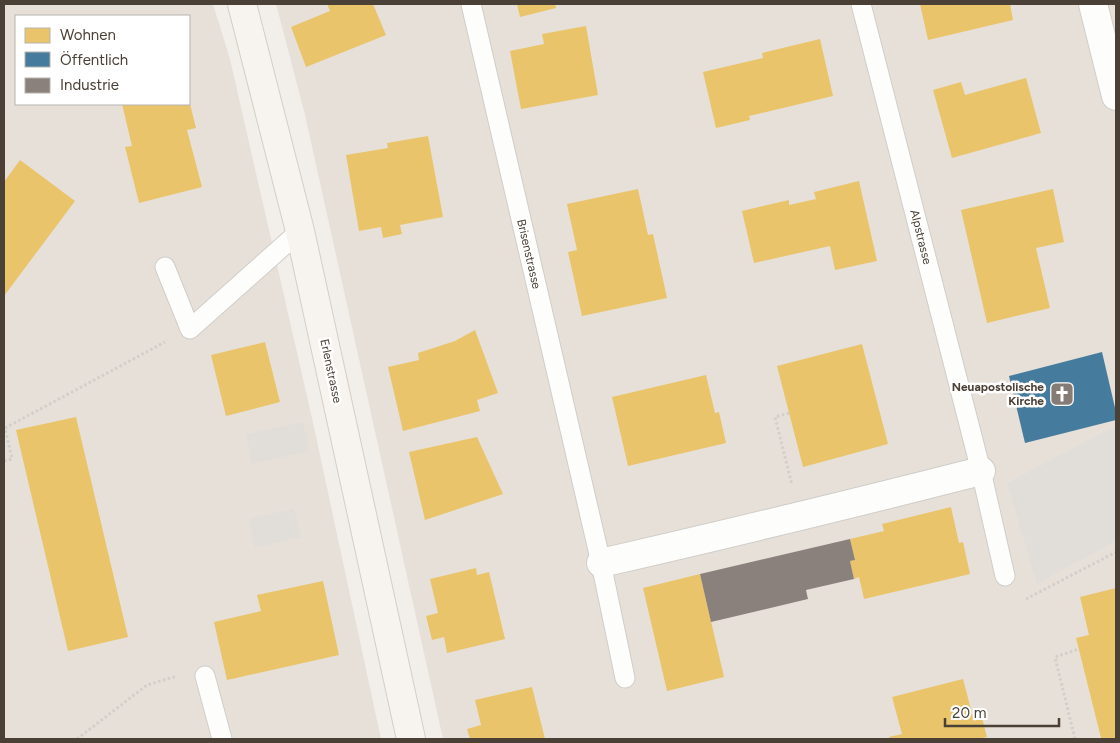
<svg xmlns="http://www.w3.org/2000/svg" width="1120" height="743" viewBox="0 0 1120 743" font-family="Figtree,sans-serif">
	<rect width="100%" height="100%" fill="#f2efeb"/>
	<path fill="#e7e0d8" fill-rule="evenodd" d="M4,4H213L230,59L314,427L381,739H4ZM16,16H189V104H16Z
		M276,4H1116V739H443L305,115Z"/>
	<path fill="#e1deda" d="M303,422L309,451L252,464L246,434Z
		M1116,426V541L1037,584L1007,483Z
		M294,508L301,537L255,548L249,519Z"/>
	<path fill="#e9c46a" d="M327,4H373L386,35L306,67L291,27L330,11Z
		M517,4H555L556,8L520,17Z
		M920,4H1010L1013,20L928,40Z
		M586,26L598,95L521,109L510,51L544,44L542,34Z
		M820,39L833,96L749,116L750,120L716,128L703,72L763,58L762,53Z
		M1026,78L1041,133L952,158L933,90L961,82L965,95Z
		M122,104H190L196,128L187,130L202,187L139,203L125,147L132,146Z
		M428,136L443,217L400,225L402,234L383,238L381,227L359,231L346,155L388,148L387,143Z
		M20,160L75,201L4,296V182Z
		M859,181L877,261L835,270L830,246L754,263L742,211L789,200V205L816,199L814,192Z
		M638,189L648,235L653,234L667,298L582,316L568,252L577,250L567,204Z
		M1053,189L1064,242L1036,248L1050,308L987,323L961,210Z
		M475,330L498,393L477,400L480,411L403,431L388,367L419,360L418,353L455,341Z
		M265,342L280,402L226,416L211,355Z
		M862,344L888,444L803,467L777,366Z
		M706,375L715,413L719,412L726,443L628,466L612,397Z
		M76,417L128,637L68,651L16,430Z
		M477,437L503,494L425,520L409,452Z
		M951,507L959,543L963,542L970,574L864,599L859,577L854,579L850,561L855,560L850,539L884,531L882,524Z
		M476,568L477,575L489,572L505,639L447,653L444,637L432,640L426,616L438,613L430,579Z
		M700,574L724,677L667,691L643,588Z
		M323,581L339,655L227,680L214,622L261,611L257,595Z
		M1116,588V739H1097L1101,738L1076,638L1089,635L1080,597Z
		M963,679L974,721L982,718L987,737L977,739H889V737L902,734L892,697Z
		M532,687L545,739H470L467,729L481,725L475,700Z"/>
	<path fill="#457b9d" d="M1102,352L1116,412V420L1025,443L1009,376Z"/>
	<path fill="#8a817c" d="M850,539L855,560L850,561L854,579L806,590L808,599L711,622L700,574Z"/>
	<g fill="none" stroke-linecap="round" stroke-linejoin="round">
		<g stroke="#d0cdc8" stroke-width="21">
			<path id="lane" d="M471,4L601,563L625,678
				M861,4L981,471L1005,576
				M165,267L190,329L300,231
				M205,676L222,739"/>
		</g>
		<g stroke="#d0cdc8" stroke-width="30">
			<path id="street" d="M1093,4L1116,96
				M601,563C728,534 855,503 981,471"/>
		</g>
		<g stroke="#d4cec3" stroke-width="30">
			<path id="secondary" d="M242,4L300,231L411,739"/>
		</g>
		<path stroke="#d2cfca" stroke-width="3" stroke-dasharray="2.5 2.5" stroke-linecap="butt" d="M789,413L775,417L792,485
			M4,461L12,459L5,428L165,342
			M1026,599L1116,552
			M77,739L147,685L177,676
			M1075,739L1055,657L1079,649"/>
		<use href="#lane" stroke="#fdfdfc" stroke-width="19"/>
		<use href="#street" stroke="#fdfdfc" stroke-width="28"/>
		<use href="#secondary" stroke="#f7f4ef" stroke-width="28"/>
	</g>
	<defs>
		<g id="church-square" transform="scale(1.25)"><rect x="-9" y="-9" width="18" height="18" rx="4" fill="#857d75" stroke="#fff"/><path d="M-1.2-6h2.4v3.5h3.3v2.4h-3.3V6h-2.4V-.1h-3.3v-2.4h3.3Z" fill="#fff"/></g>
	</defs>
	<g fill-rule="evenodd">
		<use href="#church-square" x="1062" y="394"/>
	</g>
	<g text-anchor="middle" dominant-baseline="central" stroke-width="5" stroke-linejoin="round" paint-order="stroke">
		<g font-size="12" fill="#4a4035" stroke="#fff">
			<text transform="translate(921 237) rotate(76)">Alpstrasse</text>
			<text transform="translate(529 254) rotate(77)">Brisenstrasse</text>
			<text transform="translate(331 371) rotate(78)">Erlenstrasse</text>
		</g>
		<g font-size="12" font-weight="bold" fill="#4a4035" stroke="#fff" text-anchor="end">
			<text x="1044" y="387">Neuapostolische<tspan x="1044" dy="14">Kirche</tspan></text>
		</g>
	</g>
	<rect width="1120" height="743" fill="none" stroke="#4a4035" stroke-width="10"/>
	<rect x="15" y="15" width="175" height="90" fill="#ffffff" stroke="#b7b3ae"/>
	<rect x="25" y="28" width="25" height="15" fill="#e9c46a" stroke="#b7b3ae"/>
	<text x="60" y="40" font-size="15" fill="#4a4035">Wohnen</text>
	<rect x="25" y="52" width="25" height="15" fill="#457b9d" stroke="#b7b3ae"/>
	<text x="60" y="65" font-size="15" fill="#4a4035">Öffentlich</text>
	<rect x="25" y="78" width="25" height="15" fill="#8a817c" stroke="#b7b3ae"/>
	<text x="60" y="90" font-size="15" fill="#4a4035">Industrie</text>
	<path d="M945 718v8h114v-8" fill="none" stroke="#4a4035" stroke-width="2.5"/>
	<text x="952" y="718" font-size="15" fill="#4a4035" stroke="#ffffff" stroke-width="4" paint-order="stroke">20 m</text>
</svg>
